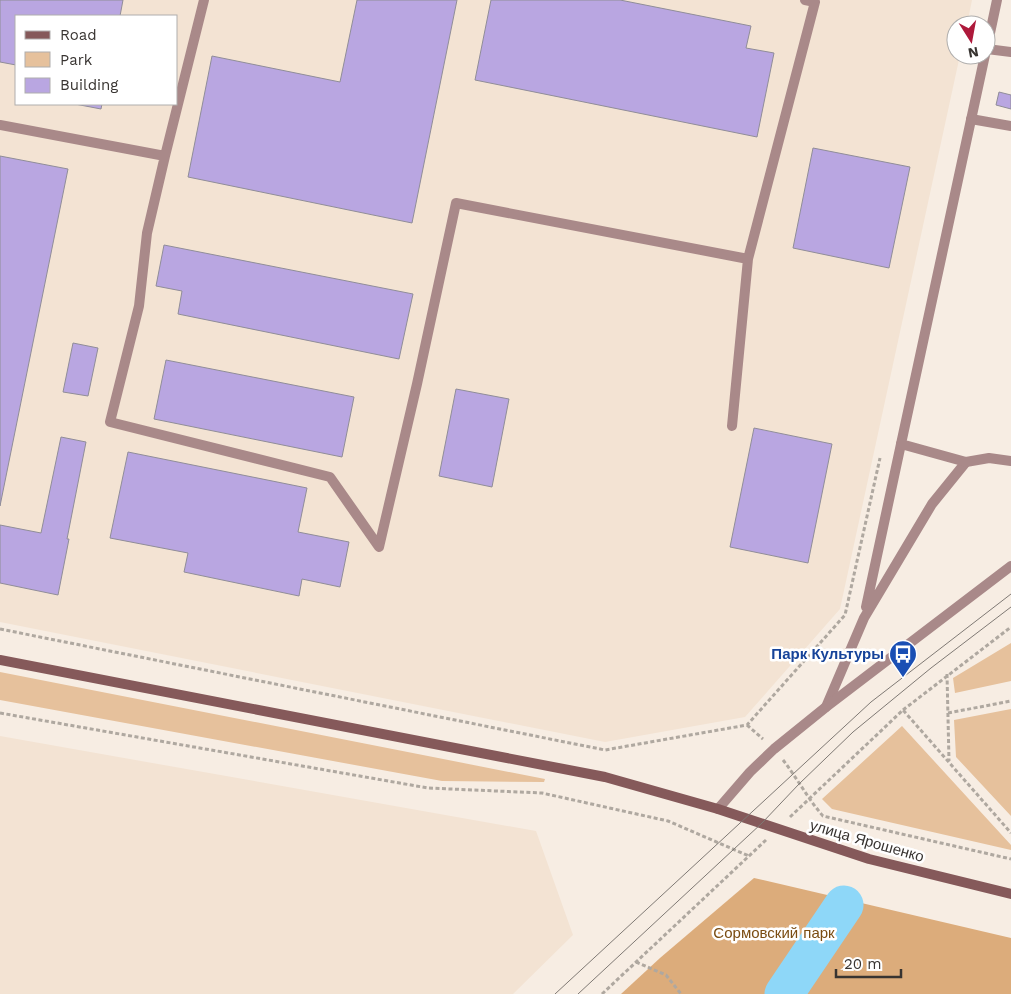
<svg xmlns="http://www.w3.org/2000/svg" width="1011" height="994" viewBox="0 0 1011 994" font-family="'Work Sans',sans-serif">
	<rect width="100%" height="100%" fill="#f7ede3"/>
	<path fill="#f3e3d3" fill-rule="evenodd" d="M0,0H972L967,25H956V55H960L840,609L745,717L605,742L0,622ZM16,16H176V104H16Z
		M0,736L536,831L573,935L513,994H0Z"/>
	<path fill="#e6c19c" d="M1011,643V681L955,693L953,678Z
		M0,672L545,779L544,782L442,781L0,700Z
		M1011,709V816L956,757L954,720Z
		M902,726L1011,845V850L832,809L822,799Z"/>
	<path fill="#dcac7b" d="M754,878L1011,938V994H621L660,958Z"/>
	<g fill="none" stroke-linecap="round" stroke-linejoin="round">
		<path stroke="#8ed7f8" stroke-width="39" d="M784,994L844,905"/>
	</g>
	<path fill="#b9a6e1" stroke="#908d98" d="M0,0H123L120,16H16V65L0,62Z
		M357,0H457L412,223L188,177L212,56L340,82Z
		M491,0H620L751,26L746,48L774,53L757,137L475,80Z
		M999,92L1011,95V109L996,105Z
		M75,104H102L101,109Z
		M813,148L910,167L889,268L793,248Z
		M0,156L68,169L0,506Z
		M164,245L413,294L399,359L178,314L182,291L156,286Z
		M73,343L98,348L88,396L63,392Z
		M166,360L354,397L342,457L154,419Z
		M456,389L509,399L492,487L439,476Z
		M754,428L832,444L808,563L730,547Z
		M61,437L86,442L67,539H69L58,595L0,583V525L41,533Z
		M128,452L307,488L298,532L349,542L340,587L302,579L299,596L184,572L188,553L110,538Z"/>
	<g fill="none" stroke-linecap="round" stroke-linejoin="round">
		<path stroke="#afa8a0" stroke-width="3" stroke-dasharray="4 2.5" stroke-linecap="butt" d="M0,629L605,750L747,725L845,615L880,458
			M947,674L949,761
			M903,710L1011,627
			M0,713L428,788L542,793L668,821L749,856
			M948,713L1011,701
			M747,725L763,739
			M783,760C797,778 808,799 823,816L1011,859
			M790,817L903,710L1011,833
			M636,962L666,975L681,994
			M602,994L766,840"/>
		<path stroke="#a98989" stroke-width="10" d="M987,49L1011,52
			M971,119L1011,126
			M0,125L165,156L204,0
			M165,156L147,233L139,306L110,422L330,477L379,547L417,384L456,203L748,259
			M732,426L748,259L815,2L805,0
			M866,607L901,444
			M826,707L864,618L932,504L966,462"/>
		<path stroke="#a98989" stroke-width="10" d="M986,52L997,0
			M985,55L901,444L966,462L989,458L1011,461"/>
		<path stroke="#a98989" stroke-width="10" d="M718,809L750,772L774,749L826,707L1011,566"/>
		<path stroke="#85595a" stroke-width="10" d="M0,660L605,777L718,809L869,859L1011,894"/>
		<path stroke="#7f7974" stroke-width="1" d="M555,994L871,702L1011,594
			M578,994L762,823L799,784L853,732L931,668L1011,607"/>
	</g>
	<defs>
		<g id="bus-pin" transform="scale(1.4375)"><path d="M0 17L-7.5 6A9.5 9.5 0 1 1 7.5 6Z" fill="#1a4fb4" stroke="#fff"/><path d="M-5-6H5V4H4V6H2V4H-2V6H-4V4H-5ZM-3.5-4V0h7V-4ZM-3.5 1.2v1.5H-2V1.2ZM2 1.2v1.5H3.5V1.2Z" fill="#fff"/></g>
	</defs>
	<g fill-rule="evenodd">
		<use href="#bus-pin" x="903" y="654"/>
	</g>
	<g text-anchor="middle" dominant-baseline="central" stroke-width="5" stroke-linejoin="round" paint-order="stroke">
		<g font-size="15" font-weight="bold" fill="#164399" stroke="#fff" text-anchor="end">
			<text x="884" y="654">Парк Культуры</text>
		</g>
		<g font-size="15" fill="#383431" stroke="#fff">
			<text transform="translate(867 841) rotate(16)">улица Ярошенко</text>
		</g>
		<g font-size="15" fill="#7a4c12" stroke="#fff">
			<text x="774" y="933">Сормовский парк</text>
		</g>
	</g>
	<rect x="15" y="15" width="162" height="90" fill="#ffffff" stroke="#afaead"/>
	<rect x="25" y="31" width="25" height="8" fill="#85595a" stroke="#afaead"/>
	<text x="60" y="40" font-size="15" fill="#383431">Road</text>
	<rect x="25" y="52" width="25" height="15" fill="#e6c19c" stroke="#afaead"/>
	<text x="60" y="65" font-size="15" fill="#383431">Park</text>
	<rect x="25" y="78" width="25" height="15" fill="#b9a6e1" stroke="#afaead"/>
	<text x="60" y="90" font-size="15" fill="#383431">Building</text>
	<g transform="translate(971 40) rotate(169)"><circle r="24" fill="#ffffff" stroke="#afaead"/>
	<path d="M0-4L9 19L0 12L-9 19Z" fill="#ae193b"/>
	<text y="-8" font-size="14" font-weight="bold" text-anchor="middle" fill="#383431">N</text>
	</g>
	<path d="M836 969v8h65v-8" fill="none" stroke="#383431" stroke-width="2.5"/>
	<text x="844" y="969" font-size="15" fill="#383431" stroke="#ffffff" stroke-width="4" paint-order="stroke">20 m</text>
</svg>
